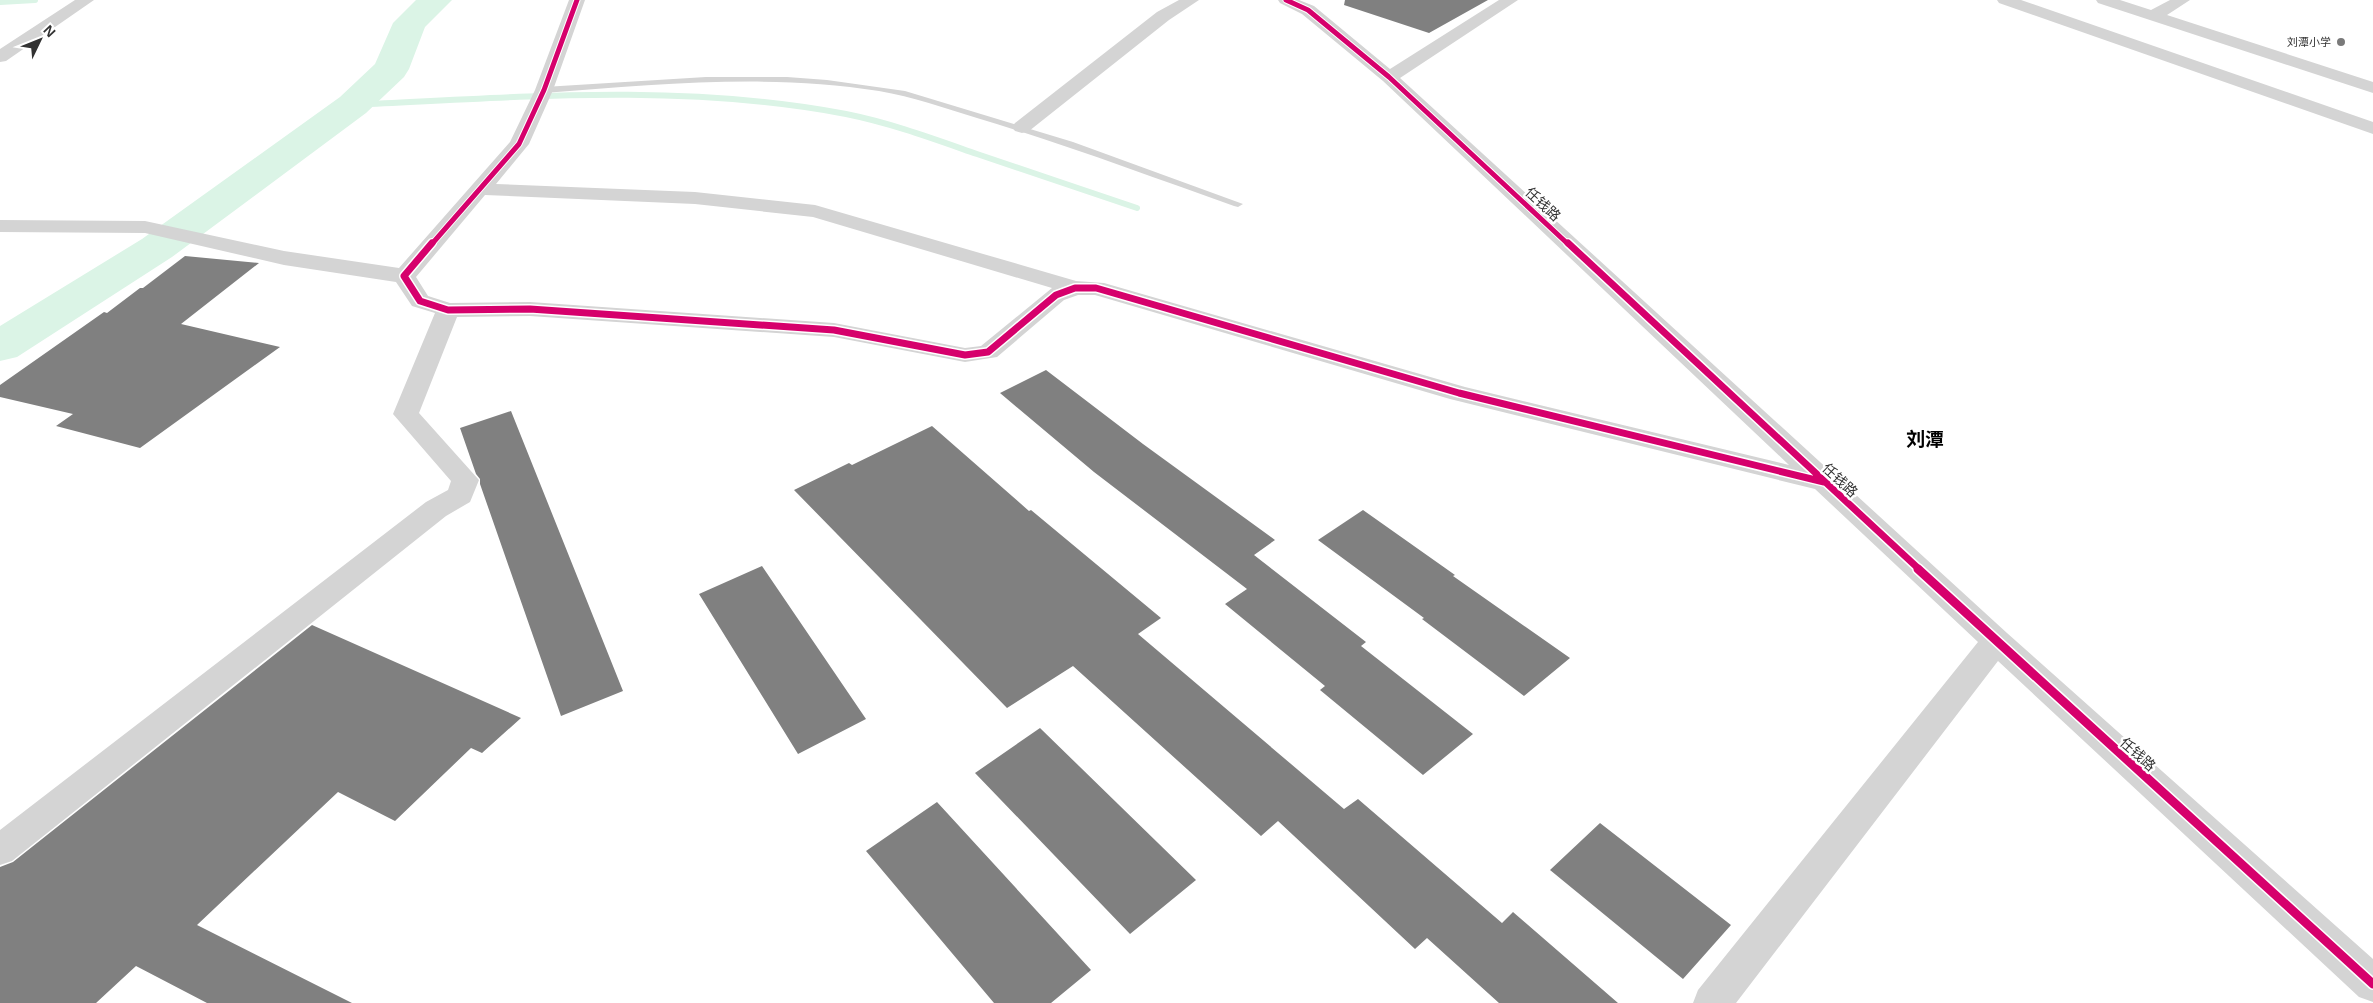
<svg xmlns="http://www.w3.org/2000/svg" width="2373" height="1003" viewBox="0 0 2373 1003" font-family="Arial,'Noto Sans SC',sans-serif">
	<rect width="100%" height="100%" fill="#fff"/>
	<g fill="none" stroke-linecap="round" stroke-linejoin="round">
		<path stroke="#dbf4e6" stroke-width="6" d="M0,2L35,0
			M353,105C517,97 684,83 846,114C891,123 934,139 977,154C1030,172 1084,190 1137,208"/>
		<path fill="#dbf4e6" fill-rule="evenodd" d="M416,0H452L425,27L409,69L404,77L366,113L172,257L17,357L0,361V326L142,239L340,97L375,64L393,23Z"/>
	</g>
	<path fill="#808080" d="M1345,0H1488L1429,33L1344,5Z
		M185,256L259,263L181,324L280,347L140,448L56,426L73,414L0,397V385L104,312L107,313L140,288H143Z
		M1046,370L1143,444L1275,540L1254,555L1366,642L1361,646L1473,734L1423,775L1320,690L1325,686L1225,604L1247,589L1094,472L1000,393Z
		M511,411L623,691L561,716L480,484V479L476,474L460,428Z
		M932,426L1029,511L1031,510L1161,618L1138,634L1344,809L1358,799L1502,923L1513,912L1618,1003H1499L1427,938L1415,949L1278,821L1261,836L1073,666L1007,708L794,490L849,463L852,465Z
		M1363,510L1455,575L1453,576L1570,658L1524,696L1422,619L1424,618L1318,540Z
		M762,566L866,719L798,754L699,594Z
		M312,625L521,718L482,753L471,748L395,821L338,792L197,925L352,1003H207L136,966L96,1003H0V867L13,862Z
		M1040,728L1196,880L1130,934L975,773Z
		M937,802L1091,970L1051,1003H994L866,851Z
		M1600,823L1731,925L1683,979L1550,870Z"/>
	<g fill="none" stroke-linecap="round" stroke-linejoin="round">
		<path fill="#d4d4d4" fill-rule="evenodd" d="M706,77H787L827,80L905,91L1073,142L1243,204L1238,207L1234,206C1149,176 1064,144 977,118C945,108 913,97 879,91C768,73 655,85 544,93L539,90L544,87Z"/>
		<path fill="#d4d4d4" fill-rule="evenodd" d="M75,0H94L6,61L0,62V49Z
			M569,0H585L553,90L529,144L496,184L695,192L815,205L1076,281L1104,283L1465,387L1789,465L1383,81L1302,14L1280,3L1278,0H1299L1314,6L1390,69L1499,0H1518L1400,78L2007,633L2373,959V1002L2359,997L1998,661L1736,1003H1693L1698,990L1978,642L1815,489L1450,399L1095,295H1078L1064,300L997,357L965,362L834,337L530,316L457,317L419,413L479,480L470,502L446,516L12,861L0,865V830L426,502L448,490L451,481L393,414L435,313L412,306L396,282L284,265L145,233L0,232V220L145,221L284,251L399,268L510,142L535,90ZM485,195L695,204L813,217L1052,288L981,346L965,348L834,323L530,302L450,303L428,296L416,277Z
			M1179,0H1199L1169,20L1029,131L1022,133L1015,131L1012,127L1015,123L1157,12Z
			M1997,0H2021L2373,122V134L1999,3Z
			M2096,0H2120L2151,10L2170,0H2190L2167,15L2373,82V93L2098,3Z"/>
		<g stroke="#fff" stroke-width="7">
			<path id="cycleway-far2" d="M1286,0L1308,10L1389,77L1569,245
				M431,245L519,144L544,90L577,0"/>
		</g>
		<g stroke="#fff" stroke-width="10">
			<path id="cycleway-far1" d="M432,243L404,276L420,301L448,310L530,309L834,330L965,355L988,352L1056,295L1075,288H1096L1459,393L1824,482
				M1568,243L1920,570"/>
		</g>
		<g stroke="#fff" stroke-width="12">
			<path id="cycleway" d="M1918,569L2373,984"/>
		</g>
		<use href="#cycleway-far2" stroke="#d6006c" stroke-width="5"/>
		<use href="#cycleway-far1" stroke="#d6006c" stroke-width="7"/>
		<use href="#cycleway" stroke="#d6006c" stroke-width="9"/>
	</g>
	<circle fill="#7a7a7a" stroke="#fff" stroke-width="2" cx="2341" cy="42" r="5"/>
	<g text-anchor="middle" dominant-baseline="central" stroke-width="5" stroke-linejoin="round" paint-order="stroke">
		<g font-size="11" fill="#323232" stroke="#fff" text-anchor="end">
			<text x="2331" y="42">刘潭小学</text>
		</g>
		<g font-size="14" fill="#323232" stroke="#fff">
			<text transform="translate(1543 204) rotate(43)">任钱路</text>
			<text transform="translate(1840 480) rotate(43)">任钱路</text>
			<text transform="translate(2138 754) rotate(42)">任钱路</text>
		</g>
		<g font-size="19" font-weight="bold" fill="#000" stroke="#fff">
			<text x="1925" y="439">刘潭</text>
		</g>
	</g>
	<g transform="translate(40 40) rotate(47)" stroke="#ffffff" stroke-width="4" paint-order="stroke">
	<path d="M0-4L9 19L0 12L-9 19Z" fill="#323232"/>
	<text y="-8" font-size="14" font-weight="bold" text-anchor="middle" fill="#323232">N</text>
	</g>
</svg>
